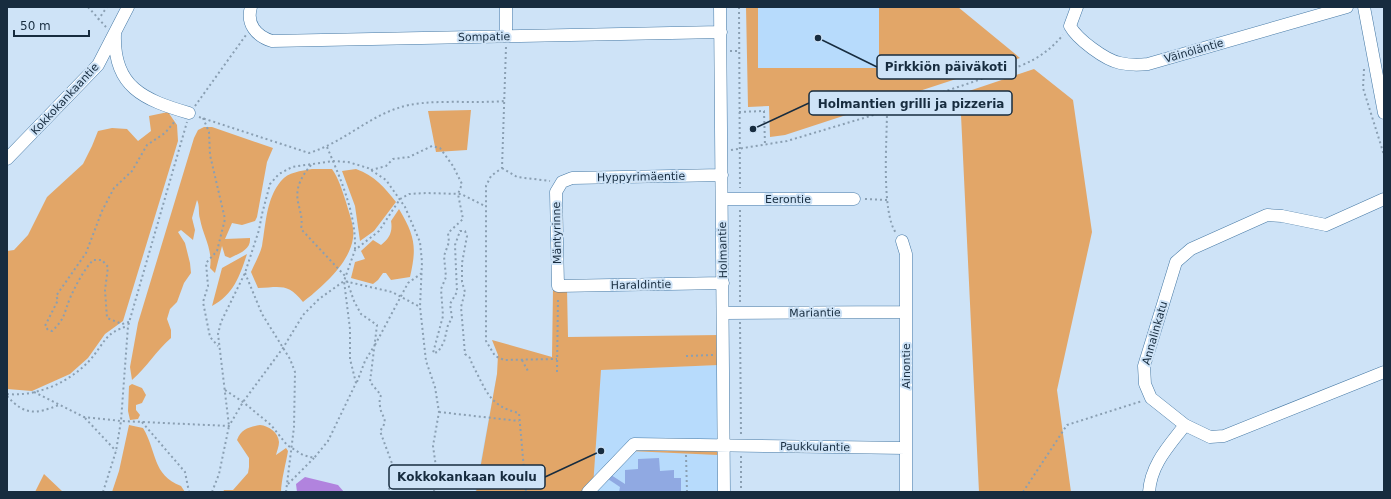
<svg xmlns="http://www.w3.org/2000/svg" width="1391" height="499" viewBox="0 0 1391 499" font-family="'DejaVu Sans',sans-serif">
	<rect width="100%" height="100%" fill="#cee3f7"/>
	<path fill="#b7dbfc" d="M758,7H879V68H758Z
		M719,365V492H475L497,374Z"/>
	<path fill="#e2a668" d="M746,7H758V68H879V7H958L1020,58L785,135L770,137L769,106L748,107Z
		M1034,69L1073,100L1092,232L1057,390L1071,492H979L960,94Z
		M471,110L467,150L436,152L428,111Z
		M168,112L177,125L178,141L123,321L105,334L88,358L70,374L32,391L7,389V251L14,250L28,235L47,197L83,164L92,146L98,131L112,128L127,129L138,141L151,131L149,116Z
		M204,127H212L273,148L267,162L257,217L255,221L242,225L232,223L225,239L250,238C251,250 239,253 230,258L225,256L222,246L215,273L210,268C213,249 203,236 200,219C198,212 200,206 197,200L192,218L195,230L193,240L181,230L178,232L185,243L190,263L191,273L184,283L177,302L170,309L167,319L171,330V338C156,351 147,367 132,380L130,367L138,323L194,138L198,130Z
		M312,169H332C339,179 342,190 346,202C349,213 355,227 353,238C350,263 321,288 303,302C288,283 281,287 258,288L251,272C255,263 260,254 262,246C266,224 266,199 281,181C288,172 301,171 312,169Z
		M356,169C375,176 384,187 396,202L374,231L360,241L355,206L342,171Z
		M399,209C415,236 417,247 410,277L391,280L386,273H383L378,280L373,284L351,278L355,262L365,259L361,251L373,240L381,245C389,239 393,232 391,221Z
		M247,254C240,276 233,295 212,306L222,268Z
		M553,289H567L568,337L719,335V365L601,370L593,487L588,492H476L497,374L498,355L492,340L552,357Z
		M132,384L142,388L146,395L142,403L136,405V410L140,415L138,419L130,420L128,411L129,386Z
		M129,425L143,428C157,451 152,475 181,486L185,492H112L119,471Z
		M260,425C269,426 278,432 279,442C279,446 277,451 276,455L286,448L288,451C286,463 281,481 281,492H223L224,490H233L248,473L249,467V458L237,440C241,429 249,427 260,425Z
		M635,445L718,447V455L630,451Z
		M44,474L63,492H35Z"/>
	<path fill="#b183de" d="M305,477L338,485L344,492H297L296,484Z"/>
	<path fill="#90a9e2" d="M659,458L660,471L674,470V478H681V492H619L620,487L608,479L611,475L625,484V470L638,469V459Z"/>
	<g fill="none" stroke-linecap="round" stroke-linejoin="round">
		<g stroke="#4679a5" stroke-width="13">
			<path id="minor" d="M251,7C246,24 256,36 272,41L721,32
				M720,7L724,492
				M1077,7L1070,26C1077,39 1105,60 1120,63C1129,65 1139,65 1148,64L1347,7
				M1364,7L1384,113
				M115,34C113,87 144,100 189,113
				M506,36V7
				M7,159L98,65L128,7
				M722,175L572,178L562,182L556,192L558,286L723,283
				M722,199H854
				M1384,199L1326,225L1282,216L1267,215L1191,249L1176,262L1144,366L1145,384L1151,398L1185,425L1210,437L1224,436L1384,372
				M902,241L906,254V492
				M723,313L906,312
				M588,492L634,444L906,448
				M1149,492C1151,464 1169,446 1185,425"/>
		</g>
		<path stroke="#8a9fb2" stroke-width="2" stroke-dasharray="2 3" stroke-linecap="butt" d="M88,7L106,27
			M739,7L740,188
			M98,20L107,7
			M506,47L502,168L491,176L486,186V341L495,356L504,360L557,359
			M730,51H739
			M1364,69L1363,88L1384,155
			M195,106L246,35
			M887,111C887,139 881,212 896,233
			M739,112L764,111L765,145
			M199,117L309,153C342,143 367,118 398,108C426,98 472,104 504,101
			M203,118L209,132L210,155L225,219L217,251L206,263L208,286L203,302L210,337L218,346
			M327,147C341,180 356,213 355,249
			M731,150L787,141L887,111L1020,66C1039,58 1050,50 1063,35
			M311,165C302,176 295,187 298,202C300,212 303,218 301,229L346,277
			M502,168L517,177L550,181
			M371,170L386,166L393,159L409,157L432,146L440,148L453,166L462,184L458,194L463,219L448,233L449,242L444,256L446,277L441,289L443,316L433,353L438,352L444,342L448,325L452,318L450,304L457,292L455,245L460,231H465L467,236L462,263V282L465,292L461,307L465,354L470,358L472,364C486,389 488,406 519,413L526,492
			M865,199L887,200
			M740,210V302
			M245,273L262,314L290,359L295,372L294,427L286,492
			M347,281L354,301L361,314L377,325L370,382L381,395C380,398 379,402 380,406C381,418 390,418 380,431L397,477L387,492
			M129,322L122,324L107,318L105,290L108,267L102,260H93C83,271 76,285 70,298C64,313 65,319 52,331L48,330L45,326L58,300L56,296L86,253L102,211L114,188L132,171L147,145L165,133L176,120
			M740,322L741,436
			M375,345L408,283L422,273
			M686,356L713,355
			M522,360L529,373
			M557,372L558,297
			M357,382L365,361L373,348
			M225,390L243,402L271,425L287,445L303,455L314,458L328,441L356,383L350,359V329L344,281L392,292L420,307
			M34,392L84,417L121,421L229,426L243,402L283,348L303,315L319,299L344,281L355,250L379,231L400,199L409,194L426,193L461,194L485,206
			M7,394C37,397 70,382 90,360C105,343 104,333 128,326
			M7,396C25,416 36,414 59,405
			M439,412L519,421
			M85,418L116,451
			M142,422L185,472L189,492
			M686,455L687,492
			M741,456V492
			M436,467L478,478L525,483
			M288,484L314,458
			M103,492L116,451L121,421L128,326L187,122
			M212,492L219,474L229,426L218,334L221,322L245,273L259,230L262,214L270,184L279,174L292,167L333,161L348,162L368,168L386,180L405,207L420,242L422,262L420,307L426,361L435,387L439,412L433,446L436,467L434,492
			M1023,492L1067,425L1142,401"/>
		<use href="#minor" stroke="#fff" stroke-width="12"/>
	</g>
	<g text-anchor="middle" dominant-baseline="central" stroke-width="4" stroke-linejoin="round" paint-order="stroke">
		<g font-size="11" fill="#172c3f" stroke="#cee3f7">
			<text transform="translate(484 37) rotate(-1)">Sompatie</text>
			<text transform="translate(1194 51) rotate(-16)">Väinöläntie</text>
			<text transform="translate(65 99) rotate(-47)">Kokkokankaantie</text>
			<text transform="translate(641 177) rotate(-1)">Hyppyrimäentie</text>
			<text x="788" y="199">Eerontie</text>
			<text transform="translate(557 233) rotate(-91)">Mäntyrinne</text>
			<text transform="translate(723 250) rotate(-91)">Holmantie</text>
			<text transform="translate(641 285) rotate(-1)">Haraldintie</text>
			<text transform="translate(815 313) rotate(-1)">Mariantie</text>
			<text transform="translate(1155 333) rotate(-74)">Annalinkatu</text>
			<text transform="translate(906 366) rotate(-90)">Ainontie</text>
			<text transform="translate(815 447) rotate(1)">Paukkulantie</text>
		</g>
	</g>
	<path fill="none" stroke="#172c3f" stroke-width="1.5" d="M818 38L877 67M753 129L809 103M601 451L545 477"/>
	<g fill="#172c3f" stroke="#cee3f7" stroke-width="1.5">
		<circle cx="818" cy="38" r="4"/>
		<circle cx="753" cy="129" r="4"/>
		<circle cx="601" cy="451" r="4"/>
	</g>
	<g fill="#cee3f7" stroke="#172c3f" stroke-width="1.5">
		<rect x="877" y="55" width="139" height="24" rx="4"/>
		<rect x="809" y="91" width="203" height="24" rx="4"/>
		<rect x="389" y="465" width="156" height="24" rx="4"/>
	</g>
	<g font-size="12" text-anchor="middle" font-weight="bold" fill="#172c3f">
		<text x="946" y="71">Pirkkiön päiväkoti</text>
		<text x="911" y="108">Holmantien grilli ja pizzeria</text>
		<text x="467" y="481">Kokkokankaan koulu</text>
	</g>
	<rect width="1391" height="499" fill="none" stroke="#172c3f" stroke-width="16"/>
	<path d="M14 30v6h75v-6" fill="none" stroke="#172c3f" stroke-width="2"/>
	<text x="20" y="30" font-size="12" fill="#172c3f" stroke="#cee3f7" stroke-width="3" paint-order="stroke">50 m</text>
</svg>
